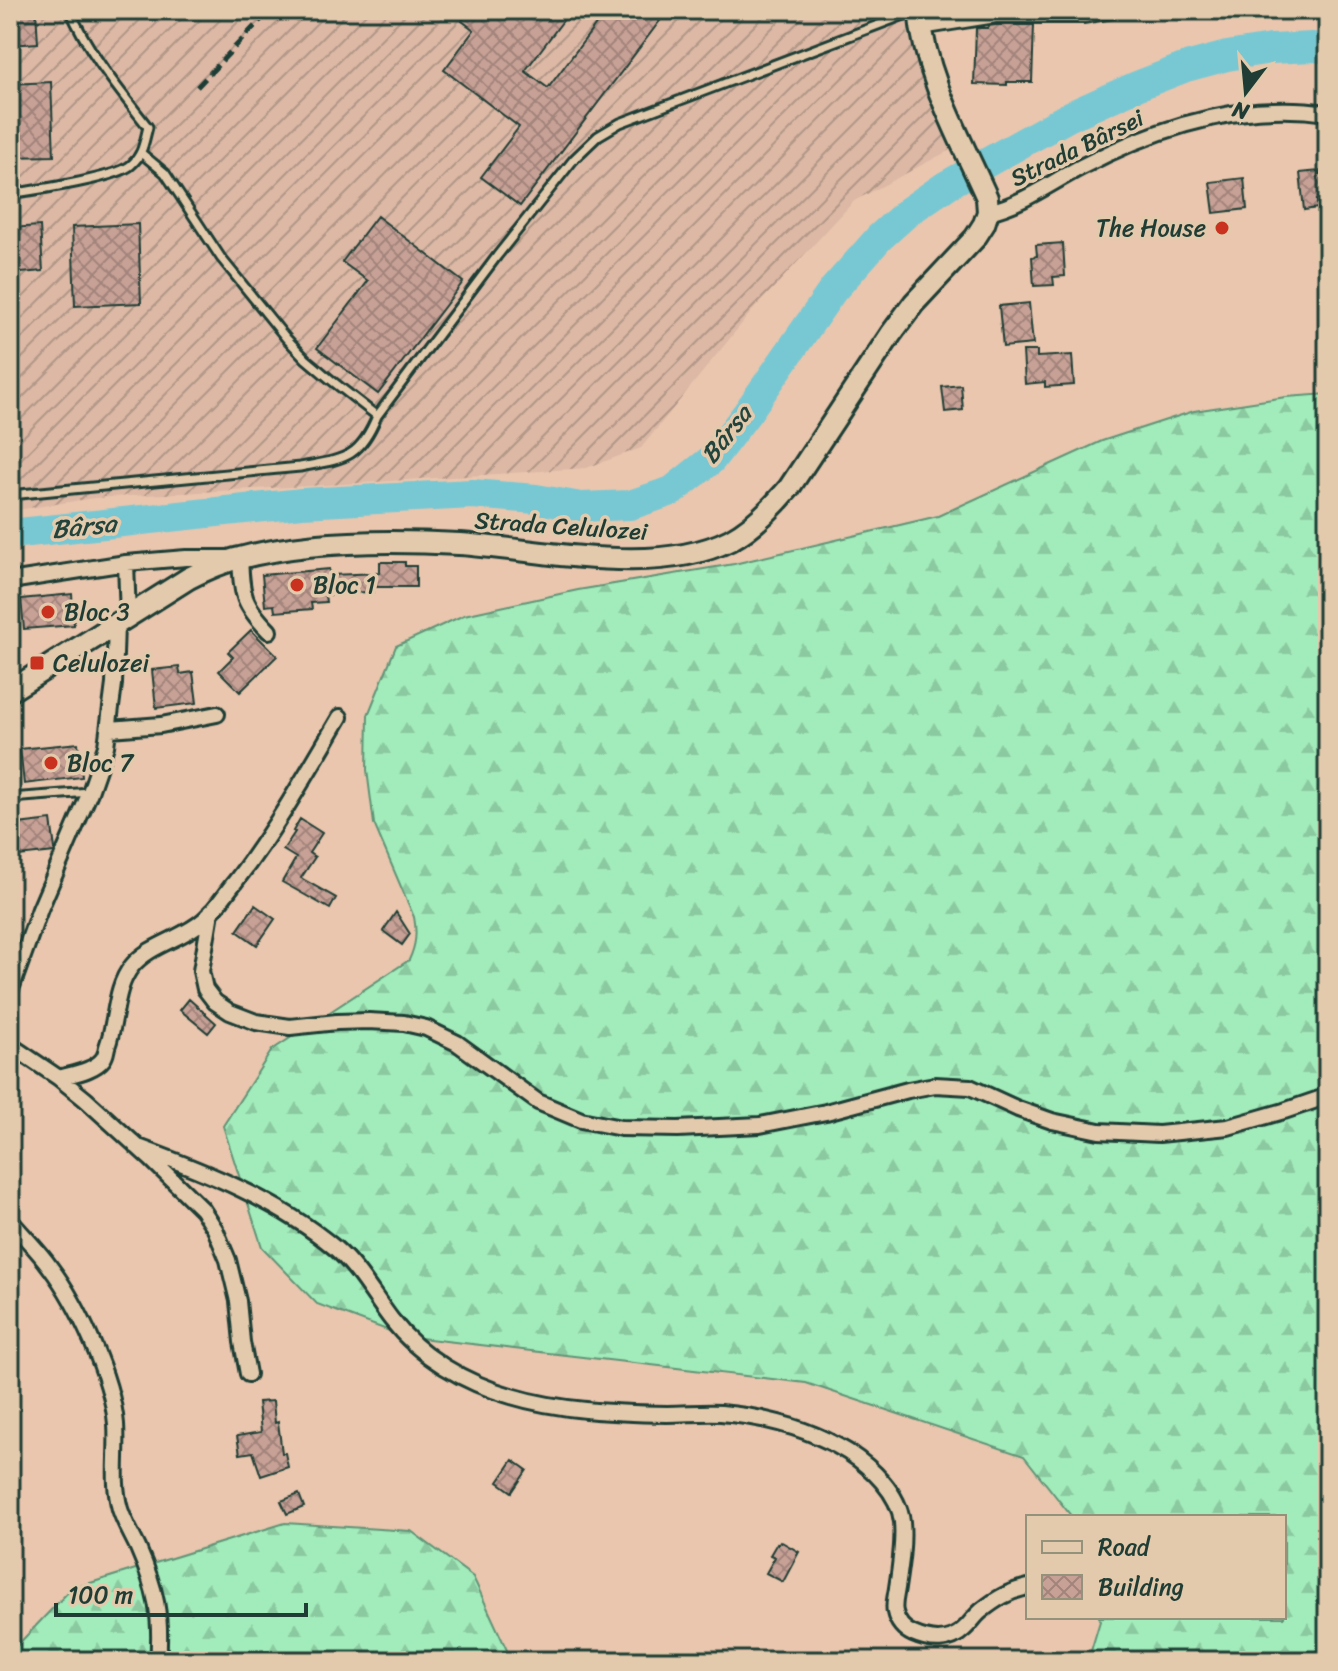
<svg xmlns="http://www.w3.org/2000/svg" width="1338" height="1671" viewBox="0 0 1338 1671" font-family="Sriracha,sans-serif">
	<defs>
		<pattern id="industrial-furrows" width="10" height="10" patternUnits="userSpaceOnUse" patternTransform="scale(2)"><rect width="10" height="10" fill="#dcb8a5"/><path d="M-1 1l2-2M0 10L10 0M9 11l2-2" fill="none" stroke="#b29787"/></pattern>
		<pattern id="forest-firs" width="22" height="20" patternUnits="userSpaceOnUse" patternTransform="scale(2)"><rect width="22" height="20" fill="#a2ebba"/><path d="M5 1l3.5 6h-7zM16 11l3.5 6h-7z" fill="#8bcaa0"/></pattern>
		<pattern id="building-cross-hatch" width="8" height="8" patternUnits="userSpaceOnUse" patternTransform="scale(2)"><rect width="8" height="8" fill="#c8a196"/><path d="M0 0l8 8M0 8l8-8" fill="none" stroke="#a2847b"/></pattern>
	</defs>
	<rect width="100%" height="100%" fill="#eac6ae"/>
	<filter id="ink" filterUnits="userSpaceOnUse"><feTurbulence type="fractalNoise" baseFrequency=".0125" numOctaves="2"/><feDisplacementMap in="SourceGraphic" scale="16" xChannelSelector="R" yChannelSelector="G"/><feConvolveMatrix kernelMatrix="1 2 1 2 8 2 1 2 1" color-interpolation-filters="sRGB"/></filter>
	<g filter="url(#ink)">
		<path fill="url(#industrial-furrows)" d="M10,10H906L909,36L950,150L854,201L752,311L641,448L586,468L360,483L94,498L10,511Z"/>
		<path fill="url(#forest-firs)" stroke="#609477" stroke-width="2" d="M1328,394V1661H1088L1100,1621L1099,1617H1284V1517H1072L1024,1456L806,1383L403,1336L317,1304L262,1247L223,1126L272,1050L409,960C416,945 417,933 414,917L374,824L367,770L368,715L396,646L464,615L578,590L734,564L938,516L1102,441L1194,411L1286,397Z
			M285,1523L411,1531L473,1577L512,1661H10V1653L71,1589Z"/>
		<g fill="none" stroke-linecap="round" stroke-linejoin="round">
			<path stroke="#78c8d3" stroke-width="30" d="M10,534L302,503L472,494L536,499L581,507L630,505L672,491L711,460L747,413L833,290L880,237L909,211L947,185L1070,116L1137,86L1186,67L1227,56L1271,49L1313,47L1328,49"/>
		</g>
		<path fill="url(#building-cross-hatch)" stroke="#1f3d34" stroke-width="2" d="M10,10H36L38,43L10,45Z
			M470,10H571L525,71L548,88L607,10H668L520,206L481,177L519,127L444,70L474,30L462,21Z
			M996,25H1034L1032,82H1007V85L974,84L976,28H988V26Z
			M51,82L54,156L10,157V84Z
			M1319,171V174L1328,173V198L1317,200L1318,208L1304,210L1300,173Z
			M1244,178L1247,209L1214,213L1210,182Z
			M377,216L463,282L378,394L317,348L368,281L342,262Z
			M138,224L141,303L75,306L72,227Z
			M40,226L43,271L10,274V228Z
			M1063,243L1065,276L1053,277L1054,285L1034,286L1032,257L1037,256L1036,245Z
			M1029,303L1033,344L1003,347L999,306Z
			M1023,351H1037V357L1072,355L1074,385L1045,387V382L1025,384Z
			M961,385L963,410L945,412L942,387Z
			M380,562H405V566H416V587H373V592L331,593V595H325L326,602L311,603L312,609L275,612L274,605L265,606L262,575L329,569L330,575L380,573Z
			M72,594L74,625L24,629L21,599Z
			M251,630L277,656L240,692L219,671L233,657L228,652Z
			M179,667L180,674L193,672L197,703L156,708L152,670Z
			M78,743L82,777L24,784L20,749Z
			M300,819L322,833L309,853L315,857L301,878L336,898L330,909L282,882L296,858L283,850L295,832L293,831Z
			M51,820L55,849L54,852L10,857V825Z
			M255,905L275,919L257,945L237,931Z
			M396,912L410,934L402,945L383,931Z
			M189,999L216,1023L208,1033L180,1010Z
			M273,1401L275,1423L278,1422L282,1453H285L288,1467L261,1476L253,1452L240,1454L237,1436L261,1432L258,1402Z
			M513,1460L527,1470L512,1492L498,1482Z
			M299,1494L304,1507L287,1514L281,1501Z
			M780,1541L799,1552L783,1582L766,1573L775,1557L770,1555L777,1543L778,1544Z"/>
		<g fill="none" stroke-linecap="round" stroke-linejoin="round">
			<g stroke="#1f3d34" stroke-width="13">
				<path id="lane" d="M141,153L165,173L221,258L286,338L306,359L331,380L377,416
					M10,194C34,190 115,179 131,165C143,155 144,142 148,127C120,91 87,51 70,10
					M10,495L300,467C343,459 359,460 377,416L497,256L574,159L598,136L620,123L915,11
					M10,798L90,792"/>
			</g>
			<g stroke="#1f3d34" stroke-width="20">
				<path id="street" d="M921,27L995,15H1084L1113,10
					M988,212C1023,204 1050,183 1081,167C1157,127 1242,100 1328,113
					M126,563L128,617
					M10,581L126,563L186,558H240C242,595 242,603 269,631
					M110,729L161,725L217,714
					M211,912L201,971L205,989L215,1002L230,1012L256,1022L290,1027L337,1022L369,1021L404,1023L426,1028L457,1043L538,1102L581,1120L621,1128L678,1129L760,1125L826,1112L908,1090L935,1085L970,1087L1018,1109L1052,1121L1099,1131L1159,1134L1228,1127L1284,1111L1328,1096
					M10,992L40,909L90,792L106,746L114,684L116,625
					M10,1045L59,1078L85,1099L151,1159L202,1209L215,1229L228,1260L238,1301L242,1342L248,1374
					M59,1078C72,1074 94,1071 103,1059C106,1055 106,1051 107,1047C117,1021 114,988 132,966C150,944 183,939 204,920C216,909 225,894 235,882C275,830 307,773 340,717
					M136,1146C206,1172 278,1200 335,1248C359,1269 372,1294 391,1319C420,1357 465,1383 511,1396C560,1411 616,1413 667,1414C685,1414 704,1412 721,1413C764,1417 811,1429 848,1452C871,1467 899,1493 902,1522C904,1543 900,1568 897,1588C896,1596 893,1604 895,1612C897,1622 904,1630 913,1634C931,1642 950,1643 964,1629C970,1624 974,1617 981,1611C996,1599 1009,1591 1028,1587
					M10,1220C23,1236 38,1250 50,1267C78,1304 112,1377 116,1424C118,1453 112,1481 120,1509C124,1522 132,1535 138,1548C156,1589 162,1616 158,1661"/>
			</g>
			<g stroke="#1f3d34" stroke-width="26">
				<path id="secondary" d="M10,691L189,578C205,570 222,562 240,558C308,540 389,540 459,544C540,549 655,578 730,540C753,528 772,508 789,488L891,334L914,303L975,238L984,224L988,212L987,198C960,137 925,77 919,10"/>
			</g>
			<use href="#lane" stroke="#e4caac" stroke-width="7"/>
			<use href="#street" stroke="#e4caac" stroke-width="14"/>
			<use href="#secondary" stroke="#e4caac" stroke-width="20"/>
			<path stroke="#1f3d34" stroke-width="5" stroke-dasharray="12 6" stroke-linecap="butt" d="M197,87L270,10"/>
		</g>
	</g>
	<g fill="#c8321e" stroke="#e4caac" stroke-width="3">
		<circle cx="1222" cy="228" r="8"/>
		<circle cx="297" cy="585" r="8"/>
		<circle cx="48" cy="612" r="8"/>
		<rect x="29" y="655" width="16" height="16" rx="4"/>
		<circle cx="51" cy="763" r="8"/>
	</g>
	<g text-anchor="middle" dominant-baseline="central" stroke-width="7" stroke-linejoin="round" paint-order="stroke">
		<g font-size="24" fill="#1f3d34" stroke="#e4caac">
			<text transform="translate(1077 148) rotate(-26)">Strada Bârsei</text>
			<text transform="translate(561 526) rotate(4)">Strada Celulozei</text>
		</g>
		<g font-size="24" fill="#1f3d34" stroke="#e4caac" text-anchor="start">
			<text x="1206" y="228" text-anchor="end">The House</text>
			<text x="313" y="585">Bloc 1</text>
			<text x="64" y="612">Bloc 3</text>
			<text x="53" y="663">Celulozei</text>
			<text x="67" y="763">Bloc 7</text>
		</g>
		<g font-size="26" font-style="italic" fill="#23443c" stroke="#e4caac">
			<text transform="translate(726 434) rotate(-52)">Bârsa</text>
			<text transform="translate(84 526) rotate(-6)">Bârsa</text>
		</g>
	</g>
	<rect width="1338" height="1671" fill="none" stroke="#e4caac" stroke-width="40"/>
	<rect x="20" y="20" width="1298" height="1631" fill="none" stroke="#1f3d34" stroke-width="3" filter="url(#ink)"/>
	<rect x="1026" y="1515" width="260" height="104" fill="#e4caac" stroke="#95927c" stroke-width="2"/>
	<rect x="1042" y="1541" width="40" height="12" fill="#e4caac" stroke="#95927c" stroke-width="2"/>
	<text x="1098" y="1555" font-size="24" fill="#1f3d34">Road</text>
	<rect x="1042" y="1575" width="40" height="24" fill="url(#building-cross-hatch)" stroke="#95927c" stroke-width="2"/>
	<text x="1098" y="1595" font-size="24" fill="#1f3d34">Building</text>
	<g transform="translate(1246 92) rotate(196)" stroke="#e4caac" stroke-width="6" paint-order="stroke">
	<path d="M0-6L14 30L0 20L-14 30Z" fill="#1f3d34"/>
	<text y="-12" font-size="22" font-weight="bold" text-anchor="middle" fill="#1f3d34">N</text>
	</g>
	<path d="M56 1603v12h250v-12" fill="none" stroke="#1f3d34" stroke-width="4"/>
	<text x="68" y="1603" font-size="24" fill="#1f3d34" stroke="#e4caac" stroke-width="6" paint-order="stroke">100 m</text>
</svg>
